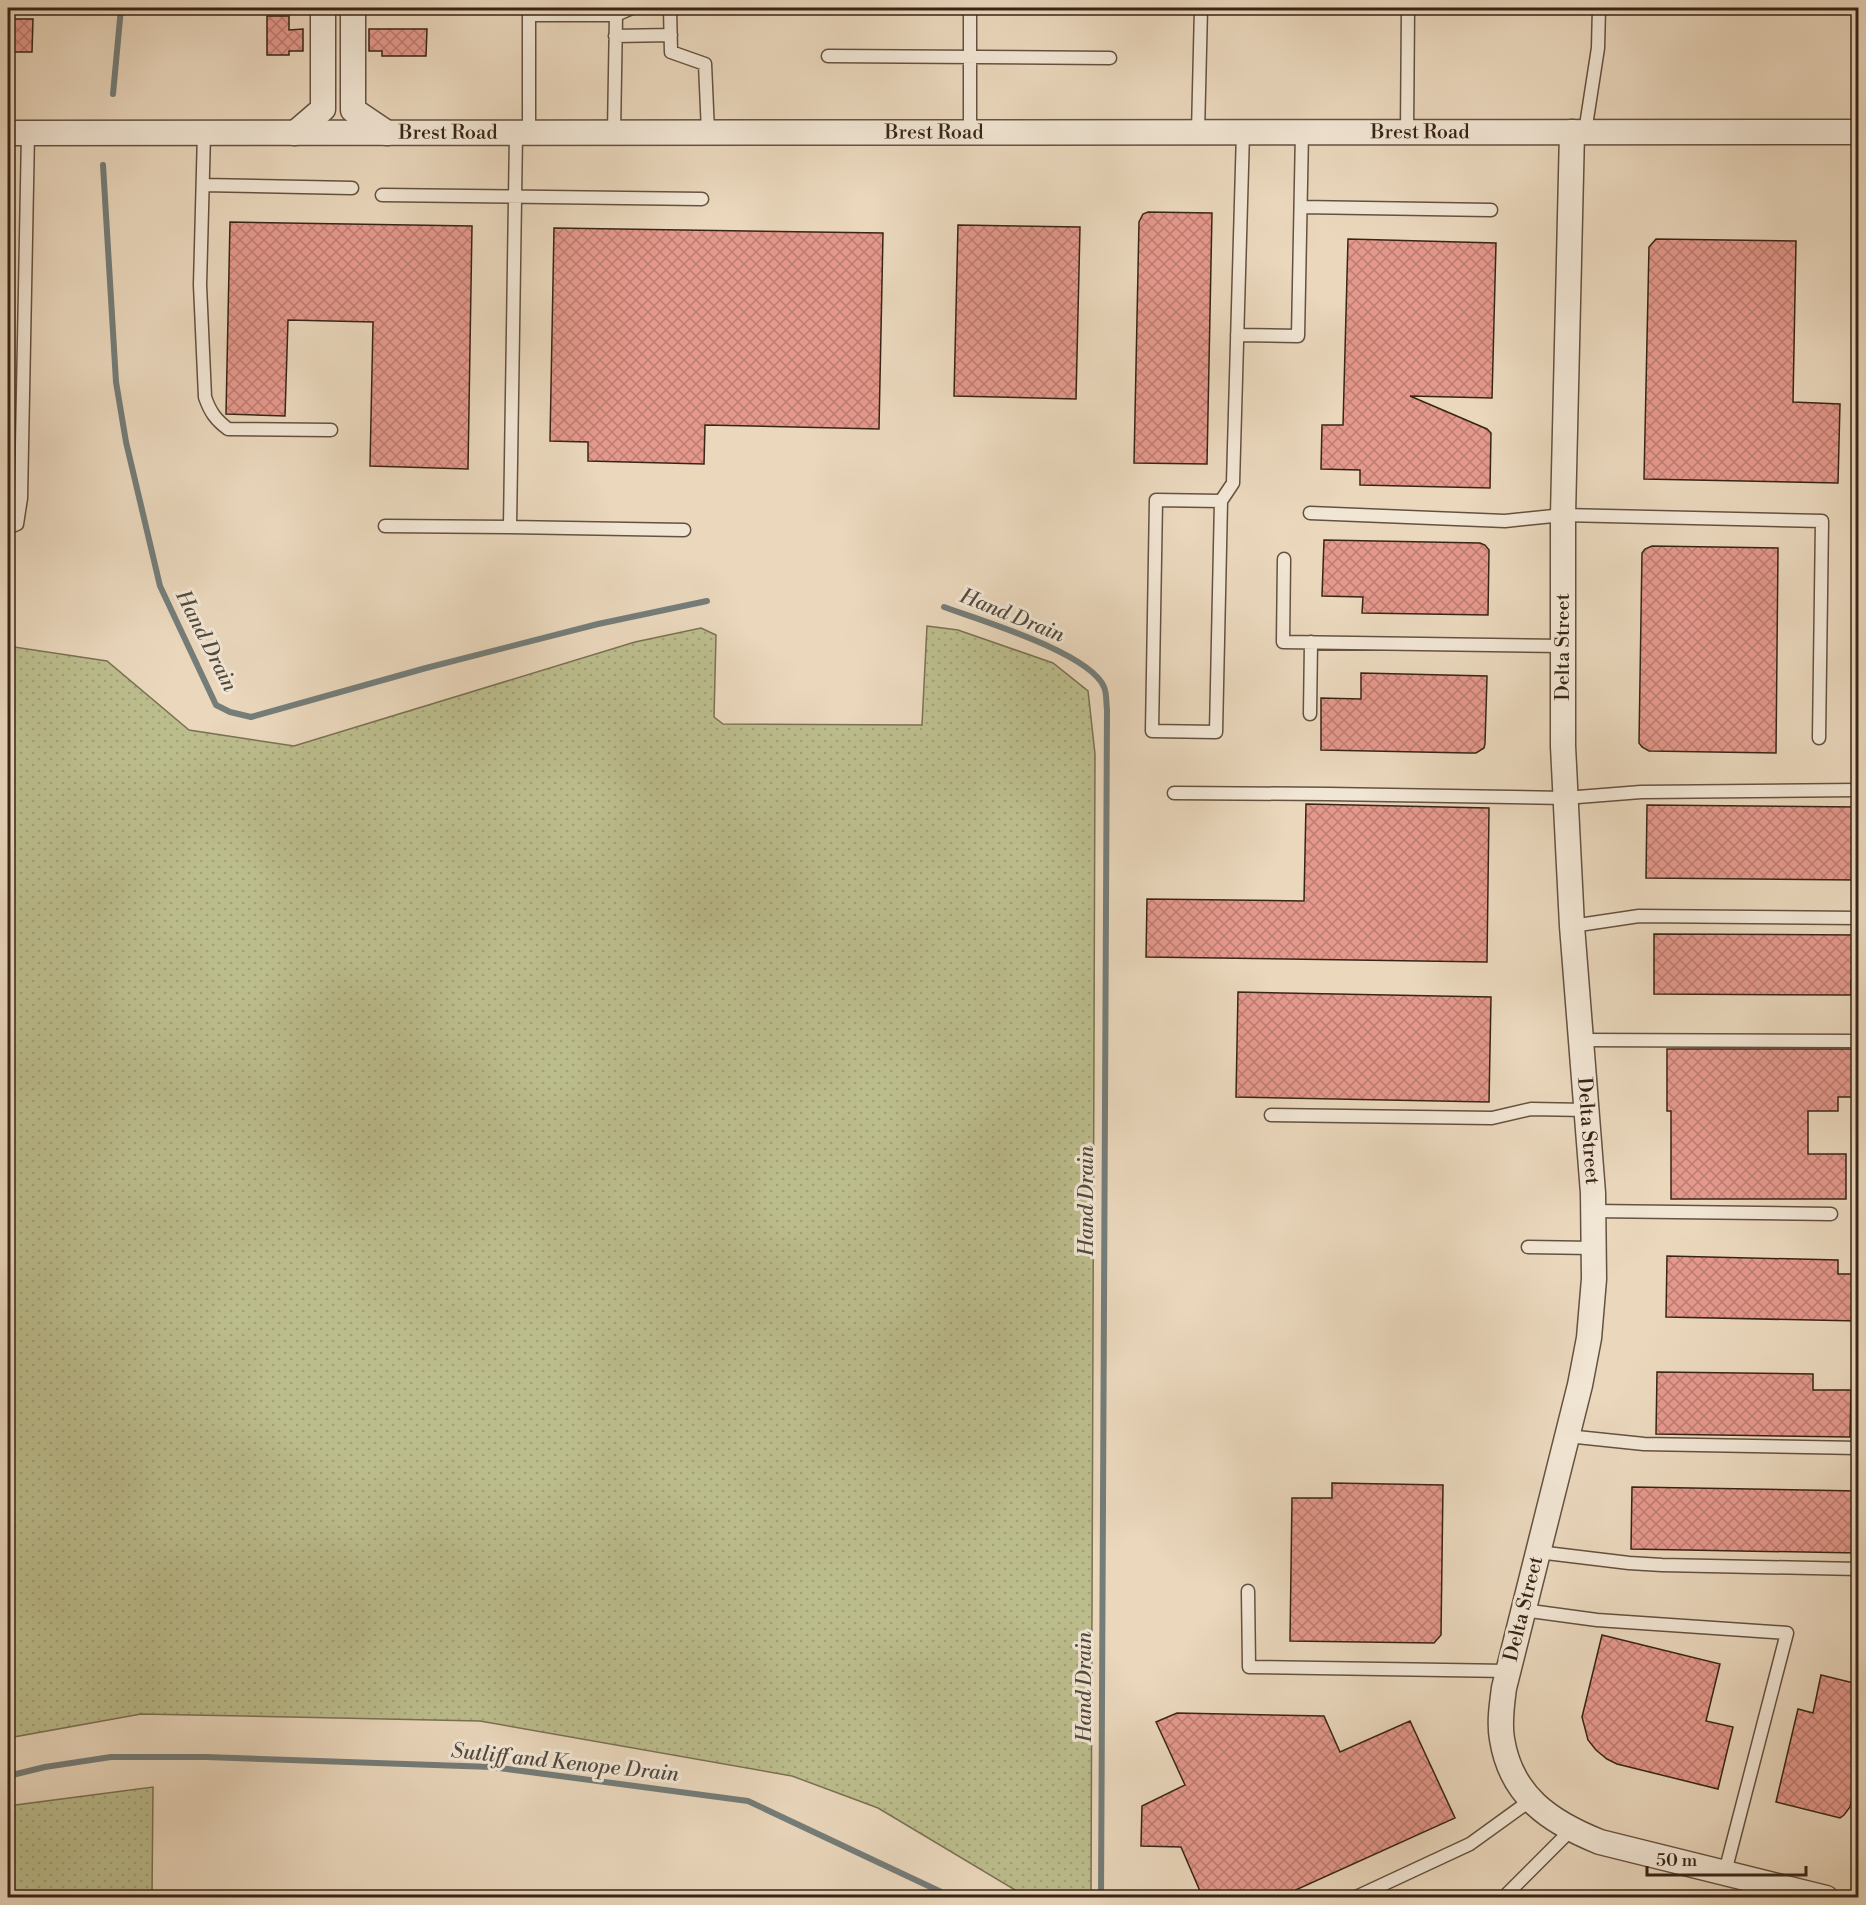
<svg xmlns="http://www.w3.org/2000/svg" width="1866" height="1905" viewBox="0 0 1866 1905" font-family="'Libre Bodoni',serif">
	<defs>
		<pattern id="grass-dots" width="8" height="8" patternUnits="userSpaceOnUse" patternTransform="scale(1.5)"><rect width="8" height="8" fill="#bcbd8d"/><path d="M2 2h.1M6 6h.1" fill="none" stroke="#a2a279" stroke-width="1.8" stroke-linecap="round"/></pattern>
		<pattern id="building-cross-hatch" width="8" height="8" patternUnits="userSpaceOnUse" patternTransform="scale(1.5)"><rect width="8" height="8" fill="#e5988c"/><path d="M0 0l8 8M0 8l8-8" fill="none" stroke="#bb7c71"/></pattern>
	</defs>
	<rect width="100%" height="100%" fill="#ead7bc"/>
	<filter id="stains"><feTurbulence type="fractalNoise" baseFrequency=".00333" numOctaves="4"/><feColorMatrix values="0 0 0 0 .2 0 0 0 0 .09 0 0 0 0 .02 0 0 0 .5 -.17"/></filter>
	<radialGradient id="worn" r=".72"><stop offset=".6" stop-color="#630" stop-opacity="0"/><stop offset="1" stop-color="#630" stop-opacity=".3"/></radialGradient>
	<path fill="url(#grass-dots)" stroke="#7a7152" stroke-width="1.5" d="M927,626L958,630L1053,663L1088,691L1095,754L1091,1897H1022L1017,1891L878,1808L792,1776L480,1721L141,1714L8,1738V646L107,661L189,730L294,746L635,642L701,628L716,635L714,717L723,724L922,725Z
		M153,1787L152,1897H8V1806Z"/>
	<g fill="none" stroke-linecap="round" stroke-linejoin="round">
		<path stroke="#757d79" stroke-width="6" d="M113,94L121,8
			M103,165L116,382L126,442L160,586L216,705L230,712L251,717L426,668L598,624L707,601
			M944,607C980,620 1090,653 1104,687C1107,693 1106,703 1107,710L1101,1898
			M8,1776L45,1767L111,1757H206L492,1767L748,1801L954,1898"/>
	</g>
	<path fill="url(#building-cross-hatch)" stroke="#382516" stroke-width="1.5" d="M267,16H289V30L303,29V51H289V55H267Z
		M8,19H33L32,52H8Z
		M369,29H427L426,56H382V51H369Z
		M1148,212L1212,213L1207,464L1134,463L1139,222L1143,214Z
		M230,222L472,226L468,469L370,466L373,322L288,320L285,416L226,414Z
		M958,225L1080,227L1076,399L954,396Z
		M554,228L883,233L879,429L705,425L704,464L588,461V442L550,441Z
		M1348,239L1496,243L1492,398L1410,396L1487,429L1491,433L1490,488L1360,485V470L1321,469L1322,425H1343Z
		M1656,239L1796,241L1793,402L1840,404L1838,483L1644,479L1649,247Z
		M1324,540L1480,543L1485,545L1489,550L1488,615L1362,613L1363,597L1322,596Z
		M1652,546L1778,548L1776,753L1649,751L1642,747L1639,743L1642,553L1645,549Z
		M1361,673L1487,676L1485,744L1484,748L1476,753H1469L1321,750V698L1361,699Z
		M1306,804L1489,808L1487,962L1146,957L1147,899L1304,901Z
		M1647,805L1858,807L1857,880L1646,878Z
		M1654,934L1858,935V980H1851V995L1654,994Z
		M1238,992L1491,997L1489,1102L1236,1097Z
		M1667,1049H1858V1097H1838V1111H1808V1154H1846V1199H1671V1111H1667Z
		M1667,1256L1838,1260V1274H1858V1321L1666,1317Z
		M1657,1372L1813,1374V1390H1851L1850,1437L1656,1434Z
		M1332,1483L1443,1485L1441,1635L1434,1643L1290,1641L1292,1498H1332Z
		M1632,1487L1858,1491V1553L1631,1549Z
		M1602,1635L1720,1664L1706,1721L1733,1727L1718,1789L1617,1764L1607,1759L1596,1750L1588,1740L1582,1717Z
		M1821,1675L1858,1684V1769L1850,1807L1844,1815L1840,1818L1776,1802L1798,1709L1813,1713Z
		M1177,1713L1324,1716L1340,1752L1410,1721L1455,1818L1278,1898H1203L1181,1847L1141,1846L1142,1806L1185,1785L1156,1722Z"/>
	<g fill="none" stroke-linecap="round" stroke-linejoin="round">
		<g stroke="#645240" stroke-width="15">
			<path id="service" d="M670,8L671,52L705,64L708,132
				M616,15L632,8
				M615,36L671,35
				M828,56L1110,58
				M529,132V15H616L614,132
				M970,132V8
				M1198,132L1201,8
				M1407,132L1408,8
				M1585,132L1598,48L1599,8
				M204,133L200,285L205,397C210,412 216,420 228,429L331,430
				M203,185L352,188
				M382,195L702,199
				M1301,207L1491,210
				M1237,335L1298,336L1302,132
				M1221,501L1216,732L1152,731L1156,500L1221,501L1233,483L1243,132
				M1310,513L1505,521L1563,515L1822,521L1819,738
				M385,526L510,527L516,133
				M510,527L684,530
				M8,528L17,524L21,498L28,133
				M1284,559L1283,642L1563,646
				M1310,714L1311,642
				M1174,793L1329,794L1565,798L1641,792L1858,790
				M1572,926L1639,916L1858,918
				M1581,1040L1858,1041
				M1271,1115L1492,1118L1531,1109L1586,1110
				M1593,1211L1831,1214
				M1528,1247L1593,1248
				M1567,1436L1644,1444L1858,1448
				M1538,1552L1629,1563L1662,1565L1858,1569
				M1248,1591L1249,1667L1508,1671
				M1523,1610L1597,1620L1787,1633L1725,1872
				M1354,1898L1470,1844L1531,1800
				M1503,1898L1571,1830"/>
		</g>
		<g stroke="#645240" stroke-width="27">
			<g id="minor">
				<path d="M353,8V110L387,133"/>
				<path id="s1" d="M1572,132L1563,515V746L1572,926L1593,1193L1594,1279L1589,1338L1580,1385L1504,1688C1502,1704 1499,1722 1502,1739C1511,1796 1550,1822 1600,1842L1826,1898"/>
				<path id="s2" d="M8,133L1858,132"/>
				<path d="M295,133L323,109V8"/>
			</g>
		</g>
		<use href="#service" stroke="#f1e5d3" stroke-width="12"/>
		<use href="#minor" stroke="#f1e5d3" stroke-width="24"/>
	</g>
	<g text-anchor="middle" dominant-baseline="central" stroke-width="6" stroke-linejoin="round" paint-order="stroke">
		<g font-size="20" fill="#382516" stroke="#f1e5d3">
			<text stroke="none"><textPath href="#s2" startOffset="926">Brest Road</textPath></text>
			<text stroke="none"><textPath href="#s2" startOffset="1412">Brest Road</textPath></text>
			<text stroke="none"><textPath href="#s2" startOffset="440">Brest Road</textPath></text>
			<text transform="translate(1563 647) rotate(-90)">Delta Street</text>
			<text stroke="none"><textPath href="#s1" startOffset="1000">Delta Street</textPath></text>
			<text transform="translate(1524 1609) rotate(-76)">Delta Street</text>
		</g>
		<g font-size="21" font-style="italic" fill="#514a3f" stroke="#f1e5d3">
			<text transform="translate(1012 616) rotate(22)">Hand Drain</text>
			<text transform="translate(206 641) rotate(63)">Hand Drain</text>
			<text transform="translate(1087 1201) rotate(-90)">Hand Drain</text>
			<text transform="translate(1085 1687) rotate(-90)">Hand Drain</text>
			<text transform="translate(565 1763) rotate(6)">Sutliff and Kenope Drain</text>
		</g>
	</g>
	<rect width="1866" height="1905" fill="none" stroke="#ead7bc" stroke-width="30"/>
	<rect x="9" y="9" width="1848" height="1887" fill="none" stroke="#382516" stroke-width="3"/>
	<rect x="15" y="15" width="1836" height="1875" fill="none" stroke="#382516" stroke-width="1.5"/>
	<path d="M1647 1866v9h159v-9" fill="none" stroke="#382516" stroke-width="3"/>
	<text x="1656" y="1866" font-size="18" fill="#382516" stroke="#f1e5d3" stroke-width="4.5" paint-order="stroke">50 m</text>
	<rect width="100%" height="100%" filter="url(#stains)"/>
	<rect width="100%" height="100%" fill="url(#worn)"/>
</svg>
